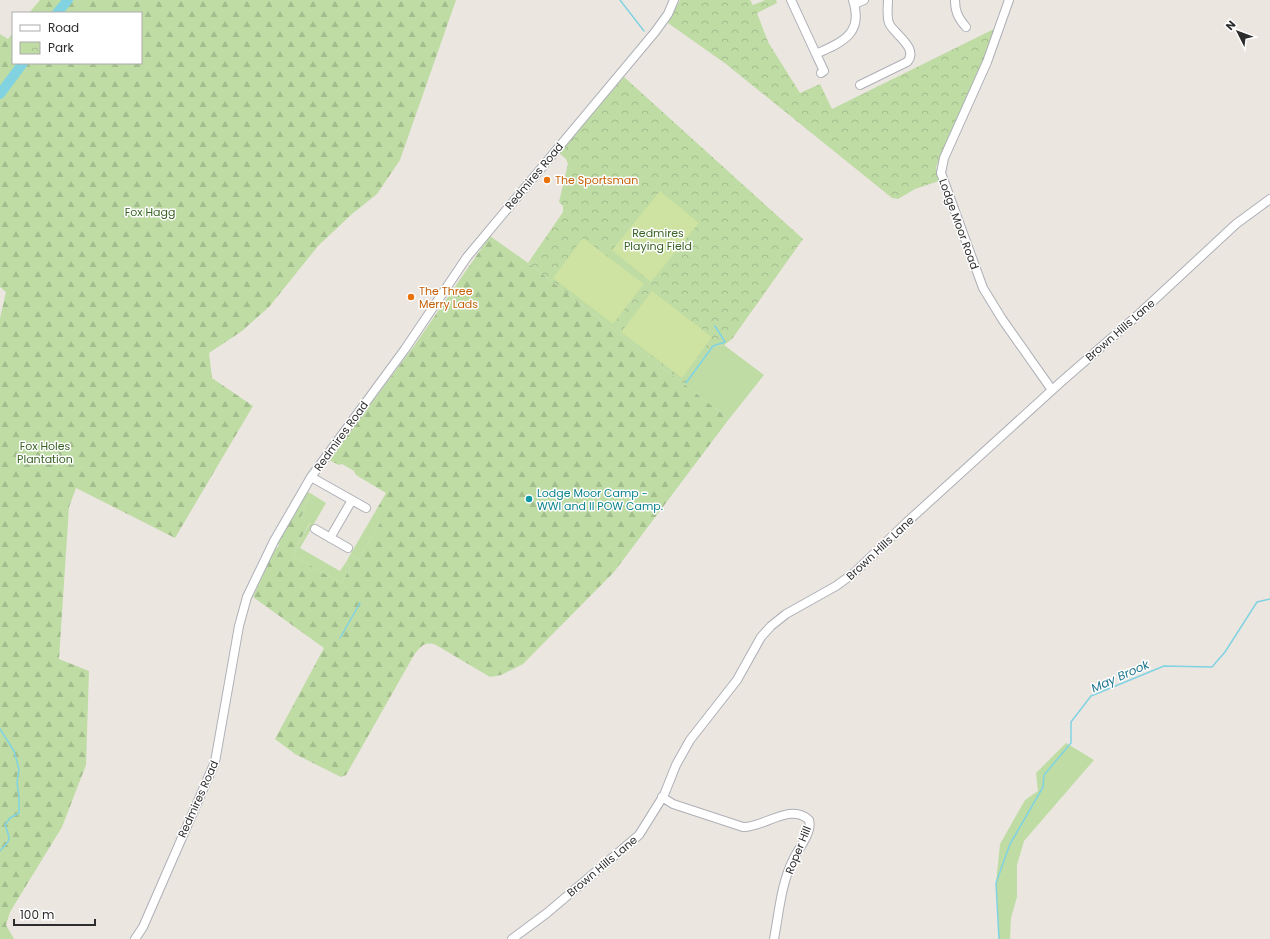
<svg xmlns="http://www.w3.org/2000/svg" width="1270" height="939" viewBox="0 0 1270 939" font-family="Poppins,sans-serif">
	<defs>
		<pattern id="forest-firs" width="22" height="20" patternUnits="userSpaceOnUse"><rect width="22" height="20" fill="#bedca4"/><path d="M5 1l3.5 6h-7zM16 11l3.5 6h-7z" fill="#a4bd8e"/></pattern>
		<pattern id="park-crowns" width="20" height="18" patternUnits="userSpaceOnUse"><rect width="20" height="18" fill="#bedca4"/><path d="M2 6a3 3 0 1 1 6 0M12 15a3 3 0 1 1 6 0" fill="none" stroke="#a4bd8e"/></pattern>
	</defs>
	<rect width="100%" height="100%" fill="#ece6e1"/>
	<path fill="#bedca4" d="M724,345L764,375L729,419L685,385L713,347Z
		M310,493L326,503L300,548L340,571L346,562L350,569L341,583L292,555L310,523L301,517Z
		M375,512L380,523L358,560L350,555Z
		M1066,743L1094,760L1024,841L1017,865V897L1011,918L1010,939H999L996,883L1000,844L1025,800L1038,791L1036,773Z"/>
	<path fill="url(#forest-firs)" d="M40,0H456L400,160L377,194L352,214L318,246L269,307L242,331L209,353L212,378L253,406L175,538L76,488L69,507L59,659L89,671L86,765L62,827L10,912L6,925L14,939H0V318L6,292L0,287V34L8,39L13,33V63H141V13H29Z
		M490,236L528,263L729,419L614,572L523,664L501,675L490,677L436,645C425,641 421,646 414,655L346,775L341,777L295,754L275,739L324,648L253,597L274,550L279,546L278,543L307,492L310,493L301,517L310,522L292,555L341,583L350,569L346,562L350,555L358,560L380,523L375,512L386,493L356,475L354,471L342,464L339,465L329,460L414,346Z"/>
	<path fill="url(#park-crowns)" d="M680,0H750L753,5L765,0H776L777,3L757,13L768,42L800,93L820,84L832,109L998,27L936,167L939,181L915,189L898,199L892,198L726,64L668,23Z
		M624,77L803,239L732,339L724,345L713,347L685,385L528,263L563,212V206L559,202L568,164L566,159L559,153Z"/>
	<path fill="#cee2a1" d="M660,191L699,223L651,282L612,250Z
		M583,238L644,284L613,324L553,278Z
		M652,291L712,337L682,378L621,332Z"/>
	<g fill="none" stroke-linecap="round" stroke-linejoin="round">
		<path stroke="#81d3e2" stroke-width="1.5" d="M620,0L644,31
			M686,383L713,346L725,342L715,326
			M340,638L360,603
			M0,729L14,751L19,769L17,783L19,797V813L10,818L5,825C11,841 11,839 0,851
			M999,939L996,883L1010,844L1043,787L1044,775L1071,743V722L1091,696L1164,666L1212,667L1225,652L1257,602L1270,599"/>
		<path stroke="#81d3e2" stroke-width="10" d="M57,13L68,0
			M0,94L23,63"/>
		<g stroke="#adb0b7" stroke-width="10">
			<path id="minor" d="M791,0L816,54C842,42 864,34 853,0
				M955,0C955,11 958,18 966,27
				M1009,0L987,62L944,158L941,173L983,288L1002,319L1052,390
				M855,4L864,0
				M816,54L824,71L821,73
				M860,85L907,62C919,49 896,35 890,25C886,19 888,7 888,0
				M311,477L366,508
				M315,529L348,548
				M330,538L352,500
				M662,797L673,804L743,827C763,828 791,802 809,820C813,832 798,849 793,860C781,884 779,913 774,939
				M135,939L143,927L215,762L239,626L247,597L274,541L311,477L405,349L467,257L655,32L668,14L674,0
				M512,939L547,913L639,835L664,795L676,765L690,740L737,680L761,637L771,626L786,614L836,586L854,573L907,522L1061,382L1139,314L1236,224L1270,199"/>
		</g>
		<use href="#minor" stroke="#fff" stroke-width="8"/>
	</g>
	<g fill="#e8710a" stroke="#fff" stroke-width="1.5">
		<circle cx="547" cy="180" r="4"/>
		<circle cx="411" cy="297" r="4"/>
	</g>
	<circle fill="#0f9aa8" stroke="#fff" stroke-width="1.5" cx="529" cy="499" r="4"/>
	<g text-anchor="middle" dominant-baseline="central" stroke-width="3" stroke-linejoin="round" paint-order="stroke">
		<g font-size="11" fill="#2d2d2d" stroke="#fff">
			<text transform="translate(534 176) rotate(-50)">Redmires Road</text>
			<text transform="translate(959 224) rotate(70)">Lodge Moor Road</text>
			<text transform="translate(1120 330) rotate(-41)">Brown Hills Lane</text>
			<text transform="translate(341 436) rotate(-54)">Redmires Road</text>
			<text transform="translate(880 548) rotate(-43)">Brown Hills Lane</text>
			<text transform="translate(198 799) rotate(-66)">Redmires Road</text>
			<text transform="translate(798 850) rotate(-68)">Roper Hill</text>
			<text transform="translate(602 866) rotate(-40)">Brown Hills Lane</text>
		</g>
		<g font-size="11" fill="#c56008" stroke="#fff" text-anchor="start">
			<text x="555" y="180">The Sportsman</text>
			<text x="419" y="291">The Three<tspan x="419" dy="13">Merry Lads</tspan></text>
		</g>
		<g font-size="11" fill="#386324" stroke="#fff">
			<text x="150" y="212">Fox Hagg</text>
			<text x="658" y="233">Redmires<tspan x="658" dy="13">Playing Field</tspan></text>
			<text x="45" y="446">Fox Holes<tspan x="45" dy="13">Plantation</tspan></text>
		</g>
		<g font-size="11" fill="#0d838f" stroke="#fff" text-anchor="start">
			<text x="537" y="493">Lodge Moor Camp -<tspan x="537" dy="13">WWI and II POW Camp.</tspan></text>
		</g>
		<g font-size="12" font-style="italic" fill="#1d7690" stroke="#fff">
			<text transform="translate(1120 676) rotate(-24)">May Brook</text>
		</g>
	</g>
	<rect x="12" y="12" width="130" height="52" fill="#ffffff" stroke="#ababab"/>
	<rect x="20" y="25" width="20" height="6" fill="#ffffff" stroke="#ababab"/>
	<text x="48" y="32" font-size="12" fill="#2d2d2d">Road</text>
	<rect x="20" y="42" width="20" height="12" fill="url(#park-crowns)" stroke="#ababab"/>
	<text x="48" y="52" font-size="12" fill="#2d2d2d">Park</text>
	<g transform="translate(1238 32) rotate(312)" stroke="#ffffff" stroke-width="3" paint-order="stroke">
	<path d="M0-3L7 15L0 10L-7 15Z" fill="#2d2d2d"/>
	<text y="-6" font-size="11" font-weight="bold" text-anchor="middle" fill="#2d2d2d">N</text>
	</g>
	<path d="M14 919v6h81v-6" fill="none" stroke="#2d2d2d" stroke-width="2"/>
	<text x="20" y="919" font-size="12" fill="#2d2d2d" stroke="#ffffff" stroke-width="3" paint-order="stroke">100 m</text>
</svg>
